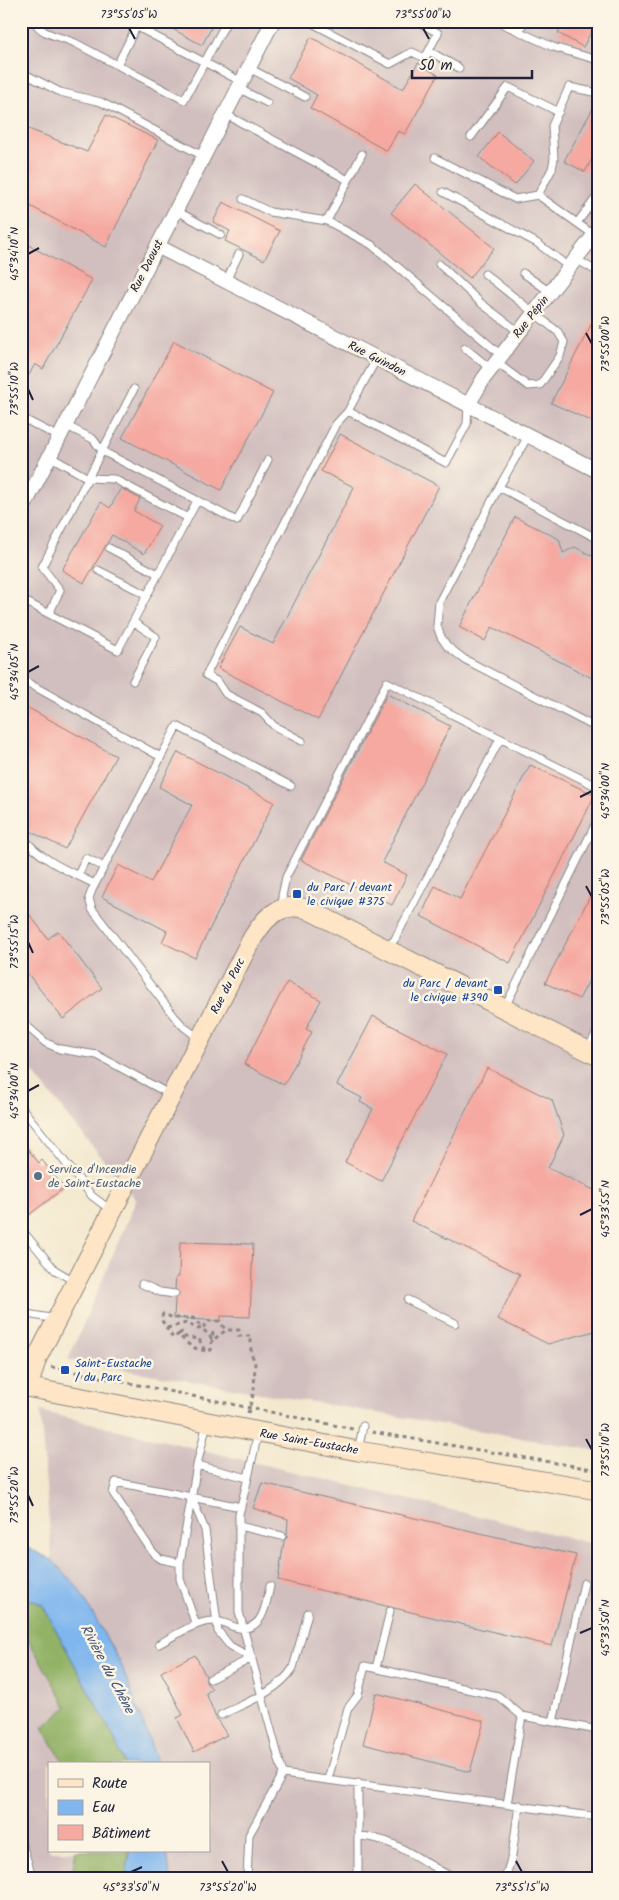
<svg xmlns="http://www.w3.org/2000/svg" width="619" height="1900" viewBox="0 0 619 1900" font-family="Kalam,sans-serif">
	<rect width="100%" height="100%" fill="#fcf5e5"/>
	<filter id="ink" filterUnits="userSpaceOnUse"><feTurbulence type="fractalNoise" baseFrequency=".02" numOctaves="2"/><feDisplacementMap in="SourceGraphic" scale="10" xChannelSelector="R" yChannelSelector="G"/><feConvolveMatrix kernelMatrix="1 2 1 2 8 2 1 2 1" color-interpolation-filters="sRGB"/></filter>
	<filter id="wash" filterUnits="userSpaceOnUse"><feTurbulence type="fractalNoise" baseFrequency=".0096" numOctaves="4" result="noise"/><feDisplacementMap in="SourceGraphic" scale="20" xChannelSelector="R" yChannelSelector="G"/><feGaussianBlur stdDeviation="1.12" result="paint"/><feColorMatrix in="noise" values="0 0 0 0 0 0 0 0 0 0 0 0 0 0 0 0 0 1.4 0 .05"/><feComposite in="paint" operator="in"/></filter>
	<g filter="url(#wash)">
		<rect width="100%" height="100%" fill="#f3e8cd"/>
		<path fill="#d1bfbf" d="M21,21H598V1451L68,1360L136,1200L21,1058Z
			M40,1411L598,1545V1879H170L167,1851H209V1764H158L121,1664L78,1588L52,1560Z
			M21,1627L67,1707L43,1727L64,1764H49V1851H76L71,1879H21Z"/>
		<path fill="#92b266" stroke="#5a6a50" d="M21,1596L42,1604L112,1734L125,1764H64L43,1727L67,1707L21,1627Z
			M76,1851H130L126,1879H71Z"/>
		<path fill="#7fb6ee" stroke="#506c94" d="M21,1544L52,1560L78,1588L121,1664L158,1764H125L112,1734L42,1604L21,1596Z
			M130,1851H167L170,1879H126Z"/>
		<g id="blocks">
			<path fill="#f5a9a0" d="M158,21H215L202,45Z
				M564,21H597L583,47L558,33Z
				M311,37L403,89L418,63L438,75L405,134L398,131L387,151L310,108L317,95L288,78Z
				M598,99V148L585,172L564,161Z
				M106,115L158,140L106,247L21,201V126L87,152Z
				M498,132L534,161L515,185L479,157Z
				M415,184L494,248L470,278L391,213Z
				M223,202L280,231L264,260L225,241L230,231L213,222Z
				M21,241L92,280L43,369L35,364L21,389Z
				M598,311V424L551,403Z
				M174,341L273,393L221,490L122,438Z
				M340,434L439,486L318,720L218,668L240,627L273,644L354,487L321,471Z
				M121,488L140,499L134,511L160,526L144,554L112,535L84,583L62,570L101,502L110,508Z
				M515,517L559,539L563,553L575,547L598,559V681L492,627L485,641L459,627Z
				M387,694L450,726L382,862L407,875L392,905L301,860Z
				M21,704L116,756L65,849L24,828L21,824Z
				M178,752L274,802L195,958L162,942L167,931L102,897L118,865L151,882L192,805L159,787Z
				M530,765L595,795L510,963L421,916L435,886L460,899Z
				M598,881V964L579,999L545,983Z
				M21,903L48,939L58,931L102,988L63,1019L21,965Z
				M287,982L321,1000L306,1029L312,1032L284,1085L244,1064Z
				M373,1016L447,1054L381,1181L345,1162L373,1109L360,1102L362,1098L337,1085Z
				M487,1068L552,1100L564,1135L548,1168L598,1192V1330L548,1344L498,1319L520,1274L411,1221Z
				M21,1141L39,1163L42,1160L64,1188L21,1221Z
				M180,1242L253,1244L250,1317L221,1316V1321L174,1318L175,1299L180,1294L175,1289L176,1277H179Z
				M262,1483L576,1555L552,1646L278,1580L284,1541L287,1537L288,1519L253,1508Z
				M195,1655L206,1676V1682L212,1689L206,1693L216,1718L227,1735L194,1752L177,1718L183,1715L161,1672Z
				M376,1693L484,1721L470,1772L363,1744Z"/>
		</g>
	</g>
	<g filter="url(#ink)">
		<use href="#blocks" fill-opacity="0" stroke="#8a8584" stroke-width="1"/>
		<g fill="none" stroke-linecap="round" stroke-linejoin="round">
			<g stroke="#8a8584" stroke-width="9">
				<path id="lane" d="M34,21C42,36 61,36 75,43L184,100L227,21
					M126,21L242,82
					M308,21L390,64L412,52L425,58L438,33L417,21
					M496,21L518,31
					M526,21L518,31L553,47L598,60
					M429,51L459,68
					M117,65L136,27
					M249,68L305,97
					M21,72L60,92L101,102L203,156
					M238,88L267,103
					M225,114L348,180
					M471,137L508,87L559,112
					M362,154L327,221L372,245L501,355
					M435,158L515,199L538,195L577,223
					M443,192L537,243L569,267
					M538,195L552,169L554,159L552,126L569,87L598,93
					M243,199L270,212L327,221
					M175,210L221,235
					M594,235L577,223L598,195
					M576,259L598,272
					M439,264L482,304L519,332
					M523,273L550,292
					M485,274L558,332L564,342L560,356L540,385L528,386L496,362
					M226,281L239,254
					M465,348L491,369
					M377,358L348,411L446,463L467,424L468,405
					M21,420L22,418L59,437
					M65,425L93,439L102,451L237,521L268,460
					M528,436L499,487L598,539
					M49,456L88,478L114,479L188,518L197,501
					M499,487L439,602L437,626L441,637L447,646L464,659L591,725H598
					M109,548L158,574
					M98,570L147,595
					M21,599L49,614L60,590L42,567L134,389
					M49,614L118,650L188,518
					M133,622L156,637L133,681
					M21,679L161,757
					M302,741L274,726L262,713L226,694L218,682L206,675L336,424L348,411
					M21,835C40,860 68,871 95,884
					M78,875L86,858L104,867
					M285,908L282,896L286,877L387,682L598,787
					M386,949L395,939L500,739
					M505,1007L598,819
					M21,1021L46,1043L60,1049L97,1055L171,1095
					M200,1039L184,1027L174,1016L92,909L89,898L92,890L177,726L291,786
					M588,1049L598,1030
					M21,1107L92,1196L112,1211
					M21,1229L55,1270L76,1282
					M142,1284L160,1292L175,1294
					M408,1300L455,1323
					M21,1313L56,1319
					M207,1423L197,1465L248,1478L258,1433
					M358,1451L363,1426
					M197,1465L180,1563L161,1559L154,1554L113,1493L116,1482L241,1507
					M248,1478L239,1514V1612L283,1774L598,1817
					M191,1496L205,1530L218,1631L230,1646L252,1658
					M239,1526L282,1536
					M180,1563V1579L196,1625
					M159,1644C176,1635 194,1622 213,1621C223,1620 230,1627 239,1628C264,1631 266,1603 270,1586
					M376,1668L390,1611
					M210,1679L252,1658
					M221,1715C245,1703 278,1692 293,1668L308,1613
					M553,1722L584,1583
					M596,1730L598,1720
					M328,1779L348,1708L358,1695L365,1666L498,1696L522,1716
					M358,1783V1836C396,1837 423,1864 456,1879
					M507,1804L522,1716L598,1730
					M358,1836V1879
					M21,1841L33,1879
					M247,1879L249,1835L283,1774
					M505,1879L512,1856L519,1805"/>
			</g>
			<g stroke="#8a8584" stroke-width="16">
				<path id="street" d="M157,246L598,471
					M468,405L484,378L598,230
					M21,512L273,21"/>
			</g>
			<g stroke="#8a8584" stroke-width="21">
				<path id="secondary" d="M21,1386L358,1451L598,1490
					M28,1387L37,1358L248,946C261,922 277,900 307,909L598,1056"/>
			</g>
			<path stroke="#8a8584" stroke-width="3" stroke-dasharray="4 4" stroke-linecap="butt" d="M167,1328L186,1323L198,1329L202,1328L213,1340L226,1330H239V1336H251V1353L255,1362L254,1391L248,1413
				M213,1332L211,1350C199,1353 185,1344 179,1334L173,1338L161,1319L163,1314L174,1318H193L202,1328L209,1321H219L226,1330
				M179,1334L182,1332L185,1337L199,1339L205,1351
				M51,1367L353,1429
				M372,1432L598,1470"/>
			<use href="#lane" stroke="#fff" stroke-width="7"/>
			<use href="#street" stroke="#fff" stroke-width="14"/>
			<use href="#secondary" stroke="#fde5c5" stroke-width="19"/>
		</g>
	</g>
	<path fill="none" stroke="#22223b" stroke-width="2" d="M129,28L135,39M423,28L429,39M28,254L39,248M586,333L592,344M28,389L33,400M28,672L39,666M580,797L592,791M586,886L592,897M28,942L33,953M28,1091L39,1085M580,1215L592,1209M586,1439L592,1450M28,1495L33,1506M580,1633L592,1628M222,1861L228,1872M516,1861L522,1872M131,1872L142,1867"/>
	<g fill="#1a4fb4" stroke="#fcf5e5" stroke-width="2">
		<rect x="292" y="889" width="10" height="10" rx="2.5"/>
		<rect x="493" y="985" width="10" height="10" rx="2.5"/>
		<rect x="60" y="1365" width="10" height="10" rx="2.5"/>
	</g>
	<circle fill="#5c6f8a" stroke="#fcf5e5" stroke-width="2" cx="38" cy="1176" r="5"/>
	<g text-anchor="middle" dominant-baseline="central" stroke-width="5" stroke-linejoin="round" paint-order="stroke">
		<g font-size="12" fill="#22223b" stroke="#fcf5e5">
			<text transform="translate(147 266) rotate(-63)">Rue Daoust</text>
			<text transform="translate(531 317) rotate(-52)">Rue Pépin</text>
			<text transform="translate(377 359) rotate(27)">Rue Guindon</text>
			<text transform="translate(228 986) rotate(-63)">Rue du Parc</text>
			<text transform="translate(309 1442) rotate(10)">Rue Saint-Eustache</text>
		</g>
		<g font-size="12" fill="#164399" stroke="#fcf5e5" text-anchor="start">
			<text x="307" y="887">du Parc / devant<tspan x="307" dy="14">le civique #375</tspan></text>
			<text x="488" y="983" text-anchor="end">du Parc / devant<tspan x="488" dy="14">le civique #390</tspan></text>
			<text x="75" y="1363">Saint-Eustache<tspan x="75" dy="14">/ du Parc</tspan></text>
		</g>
		<g font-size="12" fill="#4e5e75" stroke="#fcf5e5" text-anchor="start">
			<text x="48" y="1169">Service d'Incendie<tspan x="48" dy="14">de Saint-Eustache</tspan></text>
		</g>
		<g font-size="14" font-style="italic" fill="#43567a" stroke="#fcf5e5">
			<text transform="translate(107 1669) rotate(62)">Rivière du Chêne</text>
		</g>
	</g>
	<rect width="619" height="1900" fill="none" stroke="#fcf5e5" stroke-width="55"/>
	<rect x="48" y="1762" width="162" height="90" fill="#fcf5e5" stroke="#a5a1a1"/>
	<rect x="58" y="1779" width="25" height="8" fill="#fde5c5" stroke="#a5a1a1"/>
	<text x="92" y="1788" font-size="15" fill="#22223b">Route</text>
	<rect x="58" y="1800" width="25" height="15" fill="#7fb6ee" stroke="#a5a1a1"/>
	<text x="92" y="1812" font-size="15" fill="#22223b">Eau</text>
	<rect x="58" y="1825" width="25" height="15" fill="#f5a9a0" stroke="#a5a1a1"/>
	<text x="92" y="1838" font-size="15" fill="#22223b">Bâtiment</text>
	<path d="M412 70v8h120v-8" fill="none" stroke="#22223b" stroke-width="2.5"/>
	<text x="419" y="70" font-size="15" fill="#22223b" stroke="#fcf5e5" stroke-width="4" paint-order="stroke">50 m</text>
	<rect x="28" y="28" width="564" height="1844" fill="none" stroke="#22223b" stroke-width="2"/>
	<g font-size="12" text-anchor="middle" fill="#22223b">
		<text x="129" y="18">73°55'05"W</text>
		<text x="423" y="18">73°55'00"W</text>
		<text transform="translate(14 254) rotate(-90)" y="4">45°34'10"N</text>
		<text transform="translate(605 344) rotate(-90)" y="4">73°55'00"W</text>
		<text transform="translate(14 389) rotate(-90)" y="4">73°55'10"W</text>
		<text transform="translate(14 672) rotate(-90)" y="4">45°34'05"N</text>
		<text transform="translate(605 791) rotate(-90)" y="4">45°34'00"N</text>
		<text transform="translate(605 897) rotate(-90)" y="4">73°55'05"W</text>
		<text transform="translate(14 942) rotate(-90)" y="4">73°55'15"W</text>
		<text transform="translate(14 1091) rotate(-90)" y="4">45°34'00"N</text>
		<text transform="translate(605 1209) rotate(-90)" y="4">45°33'55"N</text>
		<text transform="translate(605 1450) rotate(-90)" y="4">73°55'10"W</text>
		<text transform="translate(14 1495) rotate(-90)" y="4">73°55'20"W</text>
		<text transform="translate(605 1628) rotate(-90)" y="4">45°33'50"N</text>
		<text x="131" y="1891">45°33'50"N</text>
		<text x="228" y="1891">73°55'20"W</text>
		<text x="522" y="1891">73°55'15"W</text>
	</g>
</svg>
